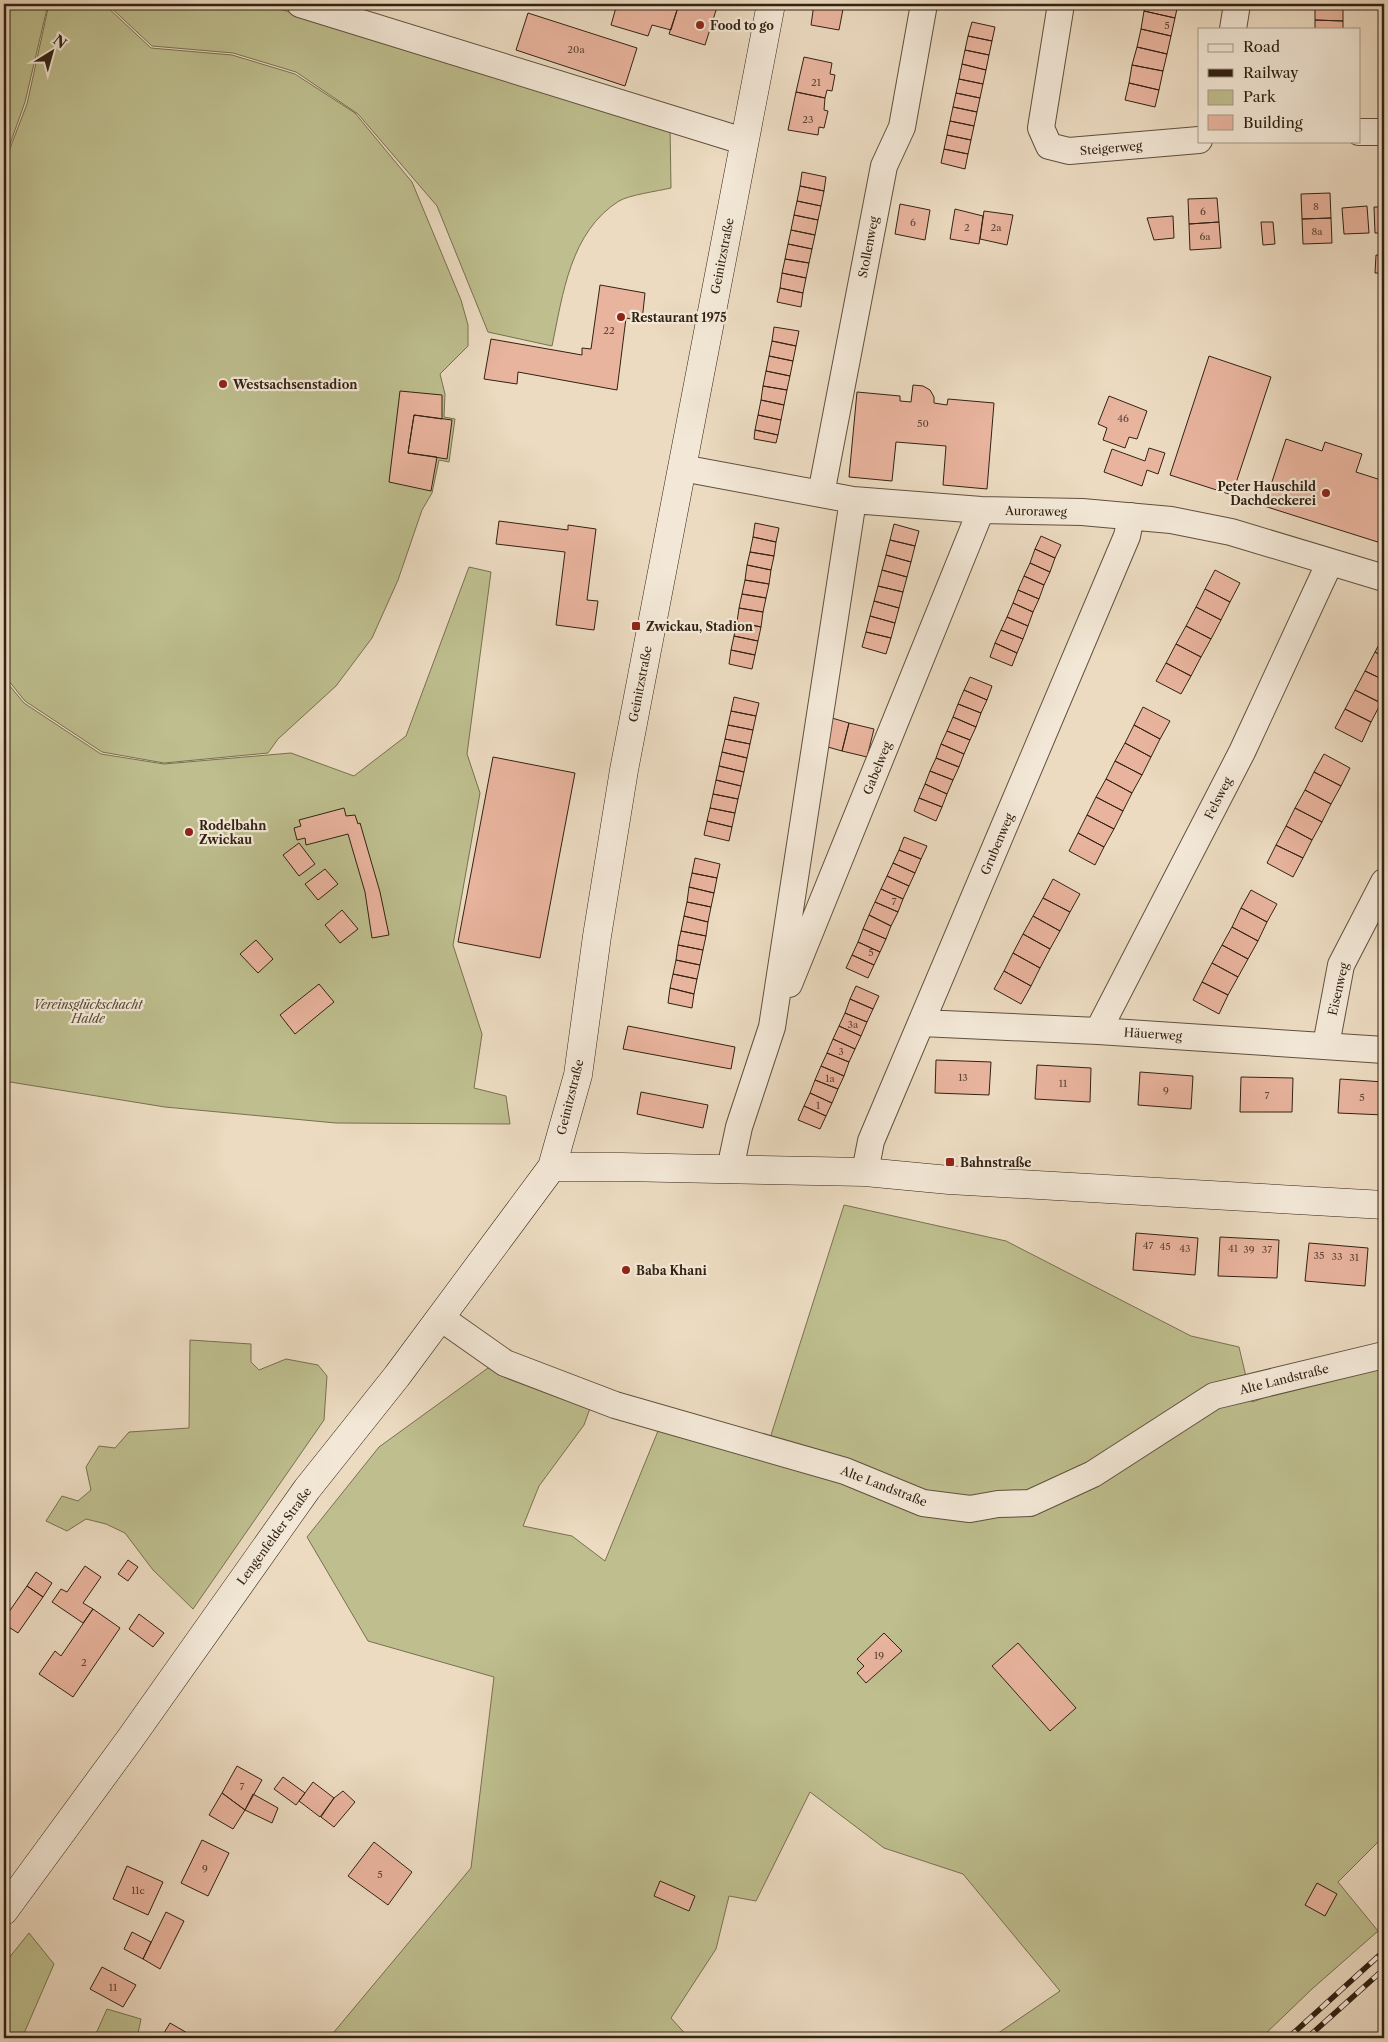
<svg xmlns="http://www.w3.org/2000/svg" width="1388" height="2042" viewBox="0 0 1388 2042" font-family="'Libre Caslon Text',serif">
	<rect width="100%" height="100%" fill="#ecdbc1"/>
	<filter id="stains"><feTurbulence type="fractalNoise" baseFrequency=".004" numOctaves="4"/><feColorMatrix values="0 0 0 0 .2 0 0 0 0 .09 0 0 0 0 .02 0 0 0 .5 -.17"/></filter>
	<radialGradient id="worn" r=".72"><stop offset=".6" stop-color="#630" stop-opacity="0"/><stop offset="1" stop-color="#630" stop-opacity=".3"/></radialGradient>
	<path fill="#bebe8e" stroke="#787050" d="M4,4H48L25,102L4,161Z
		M49,4H104L151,48L232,55L295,74L355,113L412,182L461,300L468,325V346L440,374L445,394L444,417L455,419L449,462L439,460L432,493L422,510L398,580L372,638L336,686L278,739L268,753L164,763L102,752L25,701L4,675V164L27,104Z
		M107,4H261L442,54L670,127L671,188C658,191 629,195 619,201C570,232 563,294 552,346L488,332L437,206L358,114L296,72L233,53L152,46Z
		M469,567L491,572L467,754L480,793L453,945L482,1034L474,1088L506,1096L510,1124L336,1123L165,1107L4,1081V679L24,703L101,754L164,764L291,753L354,776L406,736Z
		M844,1205L1006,1241L1191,1336L1239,1347L1252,1402L1297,1386L1384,1368V1836L1338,1882L1378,1931L1312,1989L1261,2038H991L1060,1991L963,1874L884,1848L810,1792L756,1901L729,1896L716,1949L671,2018L689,2038H329L471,1868L494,1677L368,1641L307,1537L379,1447L488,1368L592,1403L584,1425L539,1486L523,1526L572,1536L605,1561L660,1426L765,1454Z
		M190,1340L251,1344V1362L259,1370L286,1359L318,1365L327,1376L324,1420L193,1609L153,1570L125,1533L106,1524L86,1519L67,1531L46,1521L62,1496L78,1501L91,1490L86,1467L99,1446L115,1448L129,1432L189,1428Z
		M29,1933L54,1964L22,2038H4V1964Z
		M107,2009L141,2019L137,2038H94Z"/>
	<path fill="#e9b49e" stroke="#322213" d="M617,4H679L671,30L652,25L648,36L611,25Z
		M679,4H718L705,45L669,34Z
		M814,4H844L839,30L811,25Z
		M977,4H999V8Z
		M1146,4H1178L1175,18L1144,11Z
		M1315,4H1343V21L1315,20Z
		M1144,11L1175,18L1171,36L1141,29Z
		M528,13L637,48L625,86L516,50Z
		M1315,20L1343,21V29H1315Z
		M972,22L995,27L992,41L968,36Z
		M1141,29L1171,36L1167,54L1137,47Z
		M968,36L992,41L989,55L965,50Z
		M1137,47L1167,54L1163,71L1132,65Z
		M965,50L989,55L986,70L962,64Z
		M804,57L832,63L830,74L835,75L832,91L827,90L825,98L796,92Z
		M962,64L986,70L983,84L959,79Z
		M1132,65L1163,71L1159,90L1129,83Z
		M959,79L983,84L980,98L956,93Z
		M1129,83L1159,90L1155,107L1125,100Z
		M796,92L825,98L824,110L828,111L824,128L819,127L818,135L788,130Z
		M956,93L980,98L977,112L953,107Z
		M953,107L977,112L974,126L950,121Z
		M950,121L974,126L971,140L947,135Z
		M947,135L971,140L968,154L944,149Z
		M944,149L968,154L965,169L941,163Z
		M802,172L826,177L824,191L800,186Z
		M800,186L824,191L821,206L797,201Z
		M1330,193L1331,218L1302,219L1301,194Z
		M1217,198L1219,222L1189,224L1188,199Z
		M797,201L821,206L818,220L794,215Z
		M900,204L930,210L925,240L895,234Z
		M1367,206L1369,233L1344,234L1342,208Z
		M1374,207H1384V233H1375Z
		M955,209L983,216L979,244L950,239Z
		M984,211L1013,215L1007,245L980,239Z
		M794,215L818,220L815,235L791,230Z
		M1173,216L1174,238L1154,240L1147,218Z
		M1331,218L1332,243L1303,244L1302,219Z
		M1219,222L1221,248L1190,250L1189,224Z
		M1261,222H1273L1275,244L1263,245Z
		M791,230L815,235L812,249L788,244Z
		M788,244L812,249L809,263L785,259Z
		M1376,255L1384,256V273H1375Z
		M785,259L809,263L806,278L782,273Z
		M782,273L806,278L803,293L780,288Z
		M600,285L645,293L642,321L626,318L617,390L518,372L517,384L484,379L491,339L582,355V348L591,349Z
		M780,288L803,293L801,307L777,302Z
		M774,327L799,331L796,346L772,341Z
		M772,341L796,346L793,361L769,356Z
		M769,356L793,361L790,376L766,371Z
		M1209,356L1271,377L1232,495L1170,475Z
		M766,371L790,376L787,390L763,386Z
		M913,385L923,386L930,390L934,397V403L947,405L948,399L994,403L987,489L943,485L946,446L896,442L892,481L849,477L857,392L900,396V401L911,402Z
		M763,386L787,390L784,405L761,400Z
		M400,391L442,395V419L414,415L408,453L437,457L431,491L389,482Z
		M1109,396L1147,411L1137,439L1129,437L1125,448L1103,440L1107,428L1098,424Z
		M761,400L784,405L781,420L758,415Z
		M414,415L452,420L447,459L408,453Z
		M758,415L781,420L778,435L755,430Z
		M755,430L778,435L776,443L754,439Z
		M1286,439L1322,451L1325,442L1362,454L1356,472L1384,481V544L1264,506Z
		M1149,448L1165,453L1158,474L1147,470L1142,486L1104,472L1112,449L1145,461Z
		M499,521L568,530V525L596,529L587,600L598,601L594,630L556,625L565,552L496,544Z
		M755,523L779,528L776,542L753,537Z
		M894,524L919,531L915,546L890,540Z
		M1041,536L1061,545L1055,558L1035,549Z
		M753,537L776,542L774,556L750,552Z
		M890,540L915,546L911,562L886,555Z
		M1035,549L1055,558L1050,572L1030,563Z
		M750,552L774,556L771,570L747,565Z
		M886,555L911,562L907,577L882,570Z
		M1030,563L1050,572L1044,585L1024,576Z
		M747,565L771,570L769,584L745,580Z
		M882,570L907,577L903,592L878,586Z
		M1215,570L1240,583L1230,602L1205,589Z
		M1024,576L1044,585L1039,599L1018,590Z
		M745,580L769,584L766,598L742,594Z
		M878,586L903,592L899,608L874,601Z
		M1205,589L1230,602L1221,620L1196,607Z
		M1018,590L1039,599L1033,612L1013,603Z
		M742,594L766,598L763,612L739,608Z
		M874,601L899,608L895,623L870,616Z
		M1013,603L1033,612L1028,626L1007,617Z
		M1196,607L1221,620L1211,639L1186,626Z
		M739,608L763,612L761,627L737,622Z
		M870,616L895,623L891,638L866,632Z
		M1007,617L1028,626L1023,639L1001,630Z
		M737,622L761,627L758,641L734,636Z
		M1186,626L1211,639L1201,657L1176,644Z
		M1001,630L1023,639L1017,653L995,643Z
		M866,632L891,638L886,654L862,647Z
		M1384,635V657L1375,652Z
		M734,636L758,641L755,655L731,650Z
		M995,643L1017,653L1012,666L990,657Z
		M1176,644L1201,657L1191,676L1166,663Z
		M731,650L755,655L752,669L729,664Z
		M1375,652L1384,657V680L1365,671Z
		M1166,663L1191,676L1181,694L1156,681Z
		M1365,671L1384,680V696L1381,703L1355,690Z
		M970,677L992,686L987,700L964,690Z
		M964,690L987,700L981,713L958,704Z
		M1355,690L1381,703L1371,722L1345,709Z
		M734,697L759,703L756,716L731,711Z
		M958,704L981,713L976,727L953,717Z
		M1143,707L1170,721L1160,739L1134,725Z
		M1345,709L1371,722L1362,742L1335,728Z
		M731,711L756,716L753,730L728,725Z
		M825,716L849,723L842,751L817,744Z
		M953,717L976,727L970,740L947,731Z
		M849,723L874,729L867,757L842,751Z
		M728,725L753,730L750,744L725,739Z
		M1134,725L1160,739L1151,757L1125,743Z
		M947,731L970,740L964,754L941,744Z
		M725,739L750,744L747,758L722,752Z
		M1125,743L1151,757L1142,775L1115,761Z
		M941,744L964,754L959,767L936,758Z
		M722,752L747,758L744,772L719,766Z
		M1324,754L1350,768L1341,786L1314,772Z
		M493,757L575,773L540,958L458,942Z
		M936,758L959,767L953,780L930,771Z
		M1115,761L1142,775L1132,793L1106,779Z
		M719,766L744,772L741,786L716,780Z
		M930,771L953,780L947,794L925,784Z
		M1314,772L1341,786L1331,804L1305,790Z
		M1106,779L1132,793L1123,811L1096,797Z
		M716,780L741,786L738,799L713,794Z
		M925,784L947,794L942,807L919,798Z
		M1305,790L1331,804L1322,822L1295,808Z
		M713,794L738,799L735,813L710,808Z
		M1096,797L1123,811L1114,829L1087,815Z
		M919,798L942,807L936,821L914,811Z
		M344,808L346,816L355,815L358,824L360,823L380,892L389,935L372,938L365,892L348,834L306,845L305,838L297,840L294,828L301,826L299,820Z
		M710,808L735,813L732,827L707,821Z
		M1295,808L1322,822L1312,840L1286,826Z
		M1087,815L1114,829L1104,847L1078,833Z
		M707,821L732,827L729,841L704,835Z
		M1286,826L1312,840L1303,858L1276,845Z
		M1078,833L1104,847L1095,865L1069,851Z
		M904,837L927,846L921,859L899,850Z
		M299,843L315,864L299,876L283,855Z
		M1276,845L1303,858L1293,877L1267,863Z
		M899,850L921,859L915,873L893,863Z
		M695,858L720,864L717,878L692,873Z
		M893,863L915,873L909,886L887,876Z
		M325,869L338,884L318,900L305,884Z
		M692,873L717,878L714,893L689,887Z
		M887,876L909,886L903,899L881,889Z
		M1053,879L1080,894L1070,912L1043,898Z
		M689,887L714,893L711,907L687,902Z
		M881,889L903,899L898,912L875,902Z
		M1251,890L1277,904L1267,922L1241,908Z
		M1043,898L1070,912L1060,931L1033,916Z
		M687,902L711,907L708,922L684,916Z
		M875,902L898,912L891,926L869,915Z
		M1241,908L1267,922L1258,941L1232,927Z
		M342,910L358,929L340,943L325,925Z
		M869,915L891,926L886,939L863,929Z
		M684,916L708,922L706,936L681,931Z
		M1033,916L1060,931L1050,949L1023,934Z
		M1232,927L1258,941L1248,959L1222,945Z
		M863,929L886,939L880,952L858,942Z
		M681,931L706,936L703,950L678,945Z
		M1023,934L1050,949L1040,968L1013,953Z
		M256,940L273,959L258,973L240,954Z
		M858,942L880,952L874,965L852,955Z
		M678,945L703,950L700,965L676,960Z
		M1222,945L1248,959L1238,977L1212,963Z
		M1013,953L1040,968L1031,986L1004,971Z
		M852,955L874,965L868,978L846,968Z
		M676,960L700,965L697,979L673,974Z
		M1212,963L1238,977L1228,995L1202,982Z
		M1004,971L1031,986L1021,1004L994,989Z
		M673,974L697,979L694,994L670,988Z
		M1202,982L1228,995L1219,1014L1193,1000Z
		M319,984L334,1002L295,1034L280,1015Z
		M856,986L879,996L873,1009L850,999Z
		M670,988L694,994L692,1008L668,1003Z
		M850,999L873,1009L867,1022L845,1013Z
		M845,1013L867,1022L861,1036L839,1026Z
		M628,1026L735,1047L731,1069L623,1049Z
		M839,1026L861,1036L855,1049L833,1039Z
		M833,1039L855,1049L849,1062L827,1053Z
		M827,1053L849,1062L844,1076L821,1066Z
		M936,1060L991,1062L989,1095L935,1093Z
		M1037,1065L1091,1068L1090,1102L1035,1099Z
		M821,1066L844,1076L838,1089L815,1080Z
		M1140,1072L1193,1076L1191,1109L1138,1105Z
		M1241,1077L1293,1078L1292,1112H1240Z
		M1340,1079L1384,1082V1115L1338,1113Z
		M815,1080L838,1089L832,1103L810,1093Z
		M641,1092L708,1105L703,1128L637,1114Z
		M810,1093L832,1103L826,1116L804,1106Z
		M804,1106L826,1116L820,1129L798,1120Z
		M1136,1233L1198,1238L1195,1275L1133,1270Z
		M1220,1237L1279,1240L1277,1278L1218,1276Z
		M1309,1243L1368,1248L1365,1286L1305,1281Z
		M128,1560L138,1567L128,1581L118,1574Z
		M85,1566L101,1577L83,1603L93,1609L83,1623L52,1602L61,1589L67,1592Z
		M36,1572L52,1583L43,1597L27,1586Z
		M27,1586L43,1597L18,1633L4,1624V1619Z
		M93,1609L120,1628L73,1697L39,1674L55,1651L61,1656Z
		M139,1614L164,1633L153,1647L129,1629Z
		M884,1633L902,1651L866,1683L857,1673L864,1666L857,1659Z
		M1018,1643L1076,1708L1050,1731L992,1666Z
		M237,1766L262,1780L245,1810L222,1793Z
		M283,1777L305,1793L296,1805L274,1789Z
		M313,1782L334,1798L320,1817L299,1801Z
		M343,1791L355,1802L334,1827L321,1817L334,1798Z
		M222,1793L245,1810L233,1829L209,1815Z
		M253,1794L278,1808L272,1823L245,1810Z
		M202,1840L229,1853L208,1896L181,1883Z
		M374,1842L412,1872L388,1905L348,1876Z
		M127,1866L163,1882L148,1915L113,1899Z
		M660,1881L695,1896L689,1911L654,1896Z
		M1317,1883L1337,1894L1325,1916L1305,1905Z
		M166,1912L184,1921L160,1969L143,1959Z
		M132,1932L151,1942L143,1959L124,1949Z
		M102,1967L136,1985L123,2007L90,1989Z
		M170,2023L196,2038H161Z"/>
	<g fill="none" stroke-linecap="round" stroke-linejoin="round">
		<g stroke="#60503e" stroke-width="28">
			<path id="street" d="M300,4L743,141
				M1061,4L1041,128L1049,146L1069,151L1199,140
				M1233,29L1237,4
				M1359,132H1384
				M682,468L853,500L981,510L1082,512L1171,520L1231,532L1384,578
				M821,494L884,166L902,127L924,4
				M789,984L981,510
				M921,1023L1098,1031L1384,1050
				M1098,1031L1242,752L1330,562
				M1326,1045L1341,965L1384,882
				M730,1169L739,1127L772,1027L853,500
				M865,1172L871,1141L1127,536L1131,516
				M441,1318L505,1363L615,1405L845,1471L923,1503L970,1509L998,1504L1030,1503L1093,1474L1214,1396L1384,1355"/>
		</g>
		<g stroke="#322213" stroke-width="29">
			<path id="secondary" d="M552,1167H621L865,1172L949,1180L1384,1205
				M4,1911L130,1739L307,1489L397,1376L552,1167L578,1075L597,936L624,770L771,4"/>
		</g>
		<use href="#street" stroke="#f3e8d7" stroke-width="26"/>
		<use href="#secondary" stroke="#f3e8d7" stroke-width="28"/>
		<g stroke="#322213" stroke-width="5.5">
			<path id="rail" d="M1288,2038L1384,1951
				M1307,2038L1384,1969"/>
		</g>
		<use href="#rail" stroke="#f3e8d7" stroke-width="4" stroke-dasharray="11" stroke-linecap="butt"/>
	</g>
	<g fill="#8f2418" stroke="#f3e8d7" stroke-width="2">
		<circle cx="700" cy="25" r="5"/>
		<circle cx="621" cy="317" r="5"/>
		<circle cx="223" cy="384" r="5"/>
		<circle cx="1326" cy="493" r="5"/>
		<rect x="631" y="621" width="10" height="10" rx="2.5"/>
		<circle cx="189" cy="832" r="5"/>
		<rect x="945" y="1157" width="10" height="10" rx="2.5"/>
		<circle cx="626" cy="1270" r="5"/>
	</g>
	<g text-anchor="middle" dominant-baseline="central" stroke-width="4.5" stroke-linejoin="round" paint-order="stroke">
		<g font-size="10" fill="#604636">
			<text x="1167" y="25">5</text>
			<text x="576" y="49">20a</text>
			<text x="816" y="82">21</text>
			<text x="808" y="119">23</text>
			<text x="1316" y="206">8</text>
			<text x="1203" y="211">6</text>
			<text x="913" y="222">6</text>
			<text x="967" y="227">2</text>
			<text x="996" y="227">2a</text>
			<text x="1317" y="231">8a</text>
			<text x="1205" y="236">6a</text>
			<text x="609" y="330">22</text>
			<text x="1123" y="418">46</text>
			<text x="923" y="423">50</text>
			<text x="894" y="901">7</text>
			<text x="871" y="952">5</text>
			<text x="853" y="1024">3a</text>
			<text x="841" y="1051">3</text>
			<text x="963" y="1077">13</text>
			<text x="830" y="1078">1a</text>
			<text x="1063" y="1083">11</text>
			<text x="1166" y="1090">9</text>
			<text x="1267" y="1095">7</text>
			<text x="1362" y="1097">5</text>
			<text x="818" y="1105">1</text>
			<text x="1148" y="1245">47</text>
			<text x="1165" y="1246">45</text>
			<text x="1185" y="1248">43</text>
			<text x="1233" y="1248">41</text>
			<text x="1249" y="1249">39</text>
			<text x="1267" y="1249">37</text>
			<text x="1319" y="1255">35</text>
			<text x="1337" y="1256">33</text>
			<text x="1354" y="1257">31</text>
			<text x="879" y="1655">19</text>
			<text x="84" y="1662">2</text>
			<text x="242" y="1786">7</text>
			<text x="205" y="1868">9</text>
			<text x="380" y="1874">5</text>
			<text x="138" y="1890">11c</text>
			<text x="113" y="1987">11</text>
		</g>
		<g font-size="12" font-weight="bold" fill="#322213" stroke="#f3e8d7" text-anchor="start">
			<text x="710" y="25">Food to go</text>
			<text x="631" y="317">Restaurant 1975</text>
			<text x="233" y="384">Westsachsenstadion</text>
			<text x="1316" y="486" text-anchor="end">Peter Hauschild<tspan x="1316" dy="14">Dachdeckerei</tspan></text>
			<text x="646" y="626">Zwickau, Stadion</text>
			<text x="199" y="825">Rodelbahn<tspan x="199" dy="14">Zwickau</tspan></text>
			<text x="960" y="1162">Bahnstraße</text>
			<text x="636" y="1270">Baba Khani</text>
		</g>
		<g font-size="12" fill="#322213" stroke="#f3e8d7">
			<text transform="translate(1111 148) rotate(-5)">Steigerweg</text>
			<text transform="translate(868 247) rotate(-79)">Stollenweg</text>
			<text transform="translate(722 256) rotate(-79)">Geinitzstraße</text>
			<text transform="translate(1036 511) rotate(1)">Auroraweg</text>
			<text transform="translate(640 684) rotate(-79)">Geinitzstraße</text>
			<text transform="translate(877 768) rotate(-68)">Gabelweg</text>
			<text transform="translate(1218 798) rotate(-63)">Felsweg</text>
			<text transform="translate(997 844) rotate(-67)">Grubenweg</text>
			<text transform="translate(1338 989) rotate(-77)">Eisenweg</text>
			<text transform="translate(1153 1034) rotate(4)">Häuerweg</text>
			<text transform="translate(570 1097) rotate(-76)">Geinitzstraße</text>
			<text transform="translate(1284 1379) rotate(-14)">Alte Landstraße</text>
			<text transform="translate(884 1486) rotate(21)">Alte Landstraße</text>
			<text transform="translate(274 1536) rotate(-54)">Lengenfelder Straße</text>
		</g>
		<g font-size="12" font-style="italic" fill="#554932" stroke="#f3e8d7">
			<text x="88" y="1004">Vereinsglückschacht<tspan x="88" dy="14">Halde</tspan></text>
		</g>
	</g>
	<rect width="1388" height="2042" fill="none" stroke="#ecdbc1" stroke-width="20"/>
	<rect x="5" y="5" width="1378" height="2032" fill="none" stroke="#322213" stroke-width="2.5"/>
	<rect x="10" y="10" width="1368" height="2022" fill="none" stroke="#322213"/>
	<rect x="1198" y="28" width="162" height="115" fill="#f3e8d7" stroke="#a69989"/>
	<rect x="1208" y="44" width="25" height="8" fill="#f3e8d7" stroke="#a69989"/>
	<text x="1243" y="52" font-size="15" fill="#322213">Road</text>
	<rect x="1208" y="69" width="25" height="8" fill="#322213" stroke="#a69989"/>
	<text x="1243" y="78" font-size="15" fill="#322213">Railway</text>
	<rect x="1208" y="90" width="25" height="15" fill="#bebe8e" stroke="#a69989"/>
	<text x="1243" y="102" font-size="15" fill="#322213">Park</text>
	<rect x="1208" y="115" width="25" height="15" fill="#e9b49e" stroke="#a69989"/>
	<text x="1243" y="128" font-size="15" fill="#322213">Building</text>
	<g transform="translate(52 52) rotate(37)" stroke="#f3e8d7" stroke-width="4" paint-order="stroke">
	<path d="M0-4L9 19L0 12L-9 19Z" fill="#322213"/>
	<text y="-8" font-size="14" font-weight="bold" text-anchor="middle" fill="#322213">N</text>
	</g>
	<rect width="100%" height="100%" filter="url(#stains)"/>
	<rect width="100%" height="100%" fill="url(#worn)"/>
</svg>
